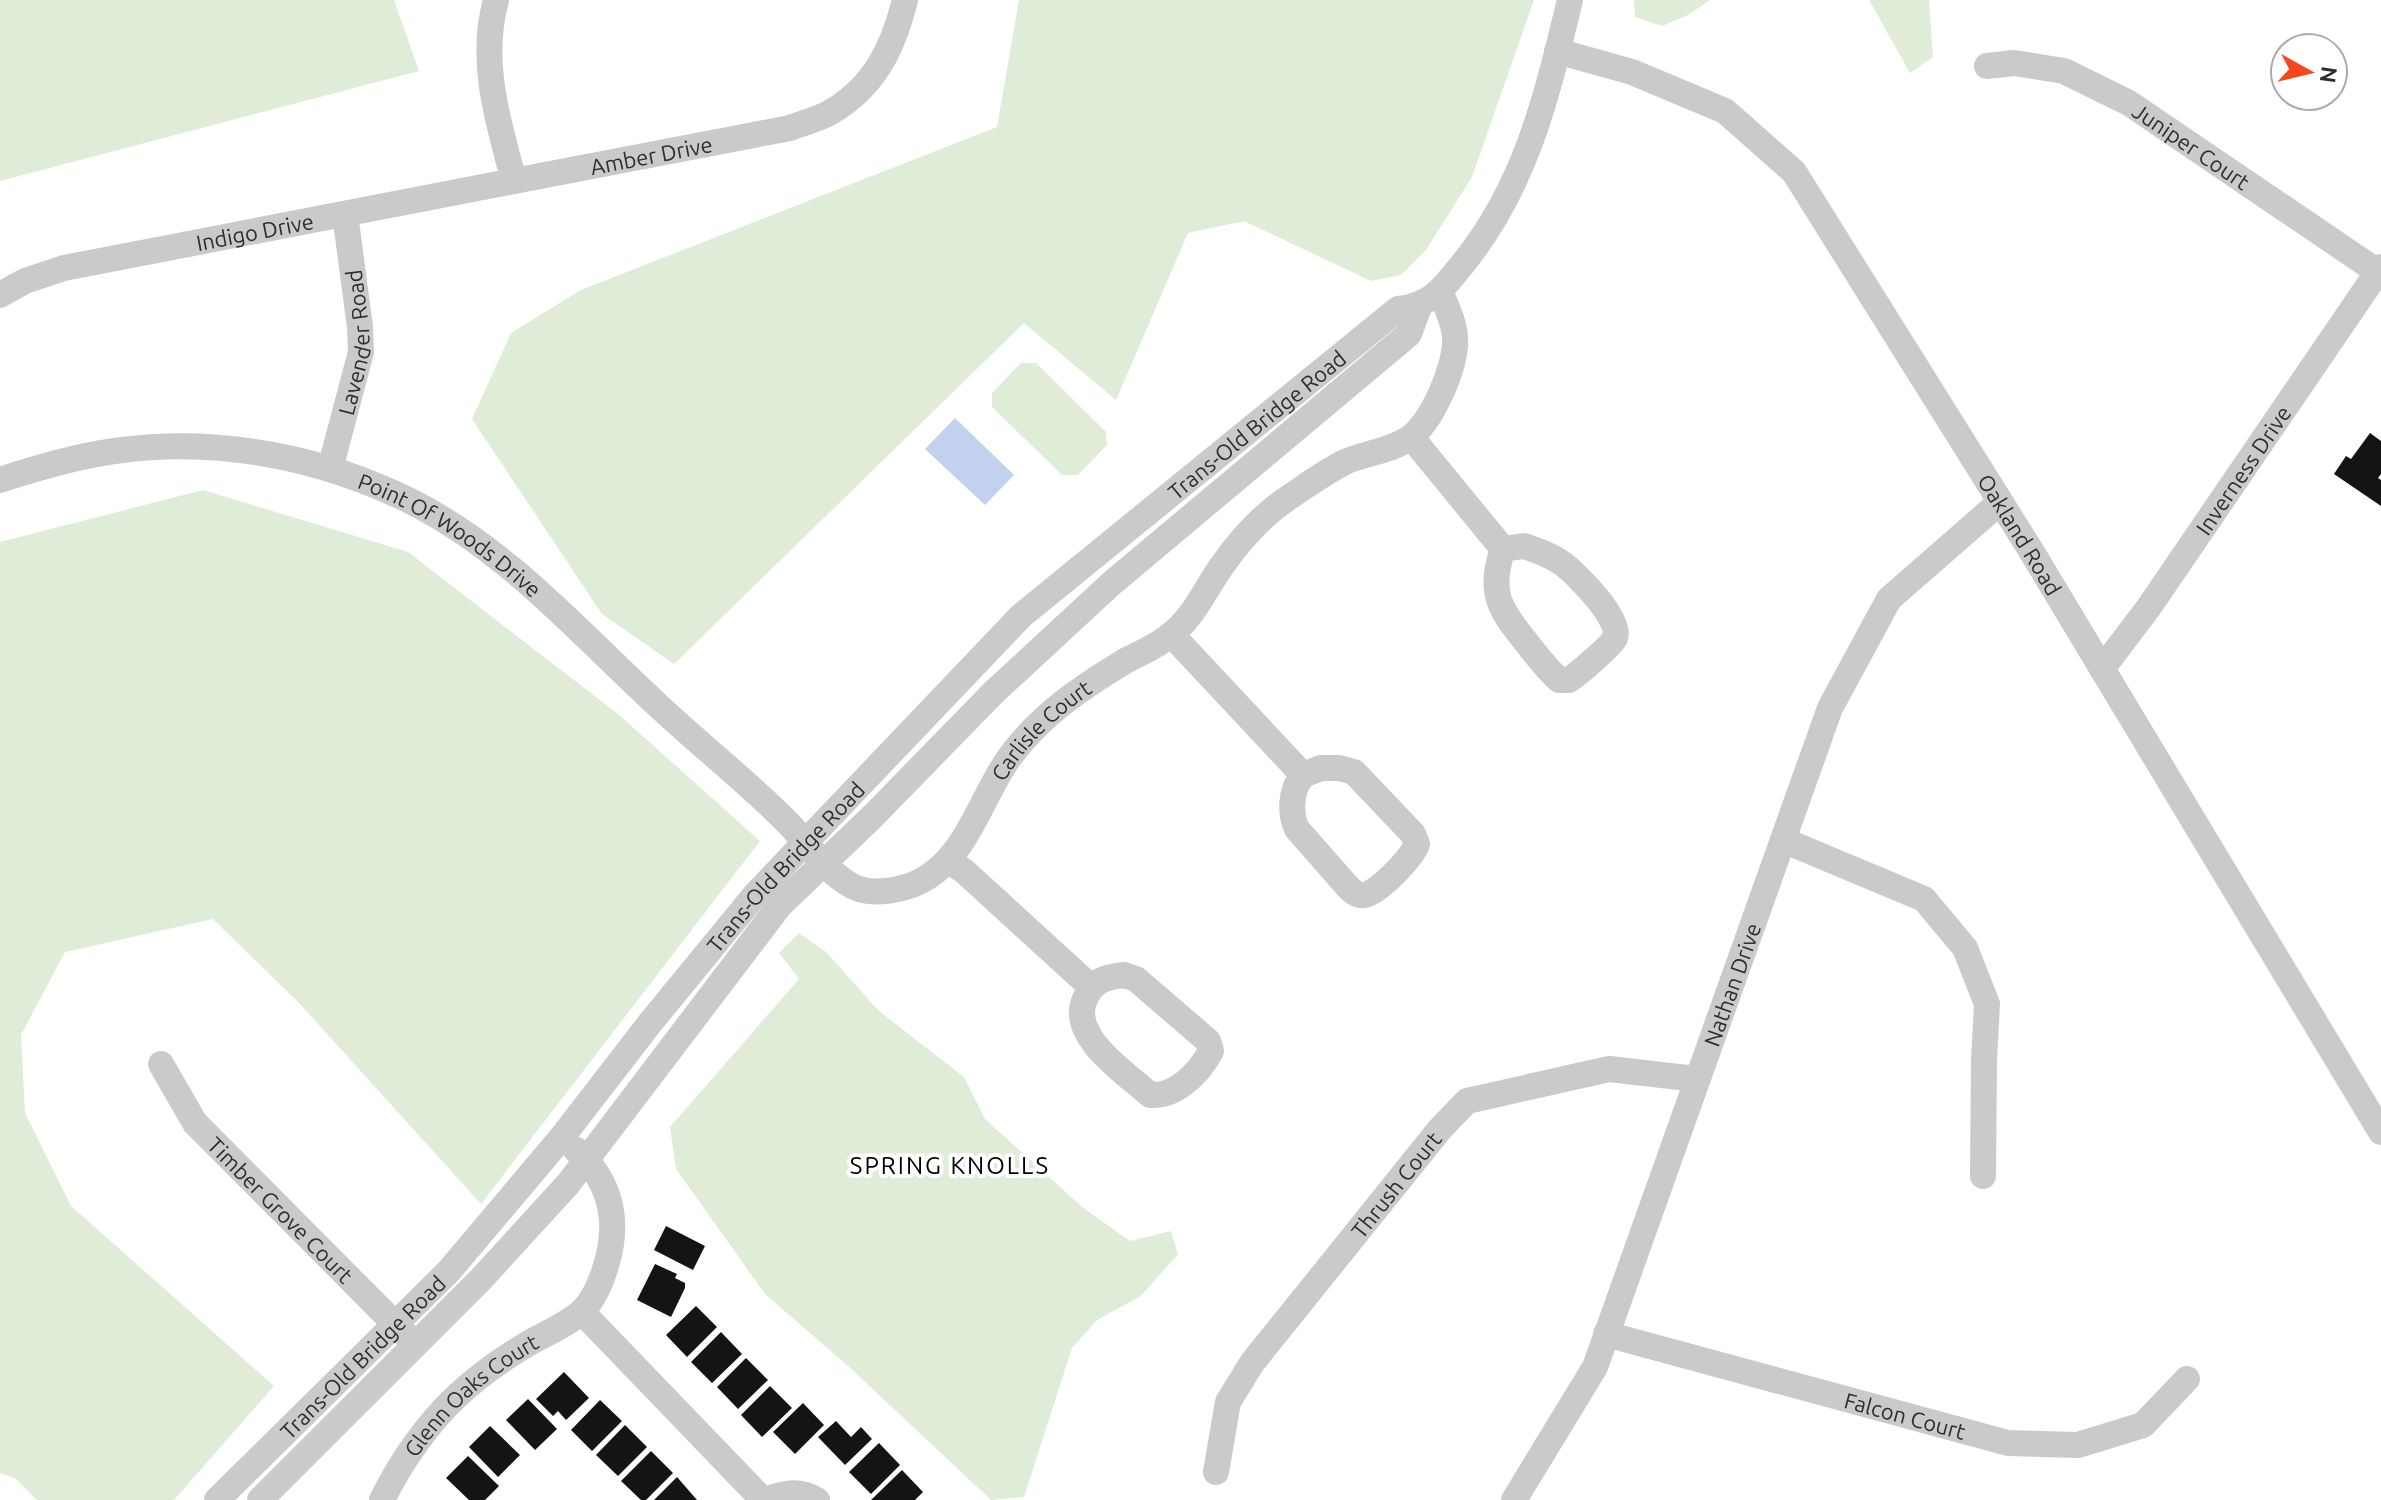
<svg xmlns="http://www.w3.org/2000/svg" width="2381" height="1500" viewBox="0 0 2381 1500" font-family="Ubuntu,sans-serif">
	<rect width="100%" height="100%" fill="#fff"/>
	<path fill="#deecd8" d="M0,0H394L419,71L0,181Z
		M1019,0H1534L1472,177L1426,250L1401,275L1371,281L1244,221L1188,233L1116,400L1024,323L674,664L602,614L472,419L511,333L581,290L997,127Z
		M1634,0H1710L1688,15L1662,26L1635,17Z
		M1869,0H1929L1933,57L1910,73Z
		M1021,363H1036L1106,432L1107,445L1078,475H1062L992,407V393Z
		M203,490L408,552L618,714L760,841L481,1204L300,1004L213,919L65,952L21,1035L25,1113L71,1206L274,1386L174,1500H37L15,1478L0,1473V542Z
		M799,933L826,952L879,1011L964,1077L985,1119L1082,1207L1130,1241L1171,1231L1178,1254L1141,1296L1097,1320L1072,1348L1024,1497L991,1500L848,1366L765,1294L676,1169L670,1127L799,979L779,953Z"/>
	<path fill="#c2d1ee" d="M955,418L1014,475L985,505L925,449Z"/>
	<path fill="#141414" d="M2370,433L2381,441V474L2378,478L2381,480V506L2334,474L2346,456L2351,459Z
		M666,1226L705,1246L693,1270L654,1250Z
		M655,1264L677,1274L675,1278L685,1283V1288L671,1317L637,1300Z
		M696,1306L717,1327L687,1357L666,1335Z
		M721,1332L742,1354L712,1383L691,1362Z
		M746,1358L768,1380L738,1409L717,1387Z
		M564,1372L589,1398L566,1420L558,1411L553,1416L536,1399Z
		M770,1386L792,1408L762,1437L741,1415Z
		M528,1399L557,1429L535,1450L506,1420Z
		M600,1400L622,1421L592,1451L571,1430Z
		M803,1403L824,1425L795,1454L773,1432Z
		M836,1421L851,1437L861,1427L872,1439L845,1465L818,1437Z
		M625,1425L647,1447L618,1476L596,1455Z
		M490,1426L520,1455L498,1477L469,1447Z
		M879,1443L900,1465L871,1494L849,1472Z
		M651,1451L673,1473L646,1500H641L621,1481Z
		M468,1456L499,1486L485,1500H469L446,1478Z
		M902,1470L923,1492L915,1500H871Z
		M677,1477L697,1500H654Z"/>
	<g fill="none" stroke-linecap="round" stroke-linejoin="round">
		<g stroke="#cacaca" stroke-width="26">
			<path id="s1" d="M496,0C479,62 498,121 514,181L790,128C803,123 819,119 831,112C875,86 893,48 905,0"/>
			<path id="s2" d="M1557,51L1632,72L1725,111L1794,172L2030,549L2381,1132"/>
			<path id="s3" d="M1987,66L2014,63L2064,71L2129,103L2378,272"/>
			<path id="s4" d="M0,295L25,281L64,268L514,181"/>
			<path d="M1412,438L1503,549"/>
			<path id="s5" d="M330,469L361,352L360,327L345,214"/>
			<path id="s6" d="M0,480C39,467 81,455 122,450C220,437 324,458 412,502C504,548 576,629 650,698C694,740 743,778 786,821C806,841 823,868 847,883C865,896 892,892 912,885C965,865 979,800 1009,758C1040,715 1082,687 1127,660C1141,653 1157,646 1169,636C1192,620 1205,590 1221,567C1239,541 1261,516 1288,498C1306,486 1325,472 1345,462C1365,453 1390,451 1408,439C1432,423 1457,365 1455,337C1454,321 1446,306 1440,291"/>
			<path d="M1524,546C1538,551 1551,555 1563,564C1577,574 1623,621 1615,638C1611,646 1578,674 1569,680H1559C1547,669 1536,655 1526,642C1499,609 1488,591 1503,549Z"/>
			<path d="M1172,635L1303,775"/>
			<path id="s7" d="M2102,669L2149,607L2381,267"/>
			<path d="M1321,768H1339L1354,772L1413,834L1417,844C1412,857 1379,893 1364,895C1357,896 1352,891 1347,886L1297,829C1290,815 1290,790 1302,777C1306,773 1315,771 1321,768Z"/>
			<path d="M1783,840L1924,899L1965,948L1987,1004L1984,1060L1983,1176"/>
			<path d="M949,861L964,871L1091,987"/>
			<path d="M1124,975L1136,979L1208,1041L1211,1051C1199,1073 1176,1097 1150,1095C1126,1073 1068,1036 1085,999C1093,980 1106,977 1124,975Z"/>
			<path id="s8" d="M161,1064L195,1123L407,1336"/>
			<path d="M582,1312L763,1500"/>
			<path id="s9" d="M1606,1334L2008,1443L2078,1445L2143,1425L2187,1379"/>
			<path id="s10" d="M1216,1472L1228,1402L1252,1363L1440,1129L1467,1101L1609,1069L1697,1079"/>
			<path id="s11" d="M217,1500L449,1271L562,1137L650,1023L755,895L1021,616L1398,309C1433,305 1444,287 1465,261C1527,183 1547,95 1570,0"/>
			<path d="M260,1500L482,1278L568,1184L780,905L873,816L994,692L1112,583L1409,334L1419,307"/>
			<path id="s12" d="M382,1500C400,1463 427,1424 457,1396C479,1375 505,1357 531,1342C547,1333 564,1326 579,1314C591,1304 599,1287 604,1272C620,1226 614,1184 576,1150"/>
			<path d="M765,1500C785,1493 799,1489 817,1500"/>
			<path id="s13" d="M1514,1500L1595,1367L1830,708L1889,599L1999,503"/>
		</g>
	</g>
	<g text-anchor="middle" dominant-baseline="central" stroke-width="8" stroke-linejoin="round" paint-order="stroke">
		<g font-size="22" fill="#2d2d2d" stroke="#fff">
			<text stroke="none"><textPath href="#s3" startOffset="226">Juniper Court</textPath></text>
			<text stroke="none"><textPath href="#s1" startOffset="324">Amber Drive</textPath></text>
			<text stroke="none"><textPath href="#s4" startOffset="264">Indigo Drive</textPath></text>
			<text stroke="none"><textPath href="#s5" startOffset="130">Lavender Road</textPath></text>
			<text stroke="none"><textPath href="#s11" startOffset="1500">Trans-Old Bridge Road</textPath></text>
			<text stroke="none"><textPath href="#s7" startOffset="244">Inverness Drive</textPath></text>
			<text stroke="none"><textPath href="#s2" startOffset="698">Oakland Road</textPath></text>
			<text stroke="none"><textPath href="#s6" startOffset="474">Point Of Woods Drive</textPath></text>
			<text stroke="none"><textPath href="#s6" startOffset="1278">Carlisle Court</textPath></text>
			<text stroke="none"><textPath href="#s11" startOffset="852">Trans-Old Bridge Road</textPath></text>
			<text stroke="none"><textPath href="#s13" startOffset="562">Nathan Drive</textPath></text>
			<text stroke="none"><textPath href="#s10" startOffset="346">Thrush Court</textPath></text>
			<text stroke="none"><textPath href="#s8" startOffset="190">Timber Grove Court</textPath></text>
			<text stroke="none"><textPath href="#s11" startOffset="204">Trans-Old Bridge Road</textPath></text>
			<text stroke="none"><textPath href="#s12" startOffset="140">Glenn Oaks Court</textPath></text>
			<text stroke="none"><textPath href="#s9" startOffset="310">Falcon Court</textPath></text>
		</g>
		<g font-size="24" letter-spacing="2" fill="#000" stroke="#fff">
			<text x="950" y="1165">SPRING KNOLLS</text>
		</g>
	</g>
	<g transform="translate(2309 72) rotate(98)"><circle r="38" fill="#ffffff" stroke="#ababab" stroke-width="2"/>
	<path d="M0-6L14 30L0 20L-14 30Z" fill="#f6471c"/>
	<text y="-12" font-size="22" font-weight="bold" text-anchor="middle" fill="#2d2d2d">N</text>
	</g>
</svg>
